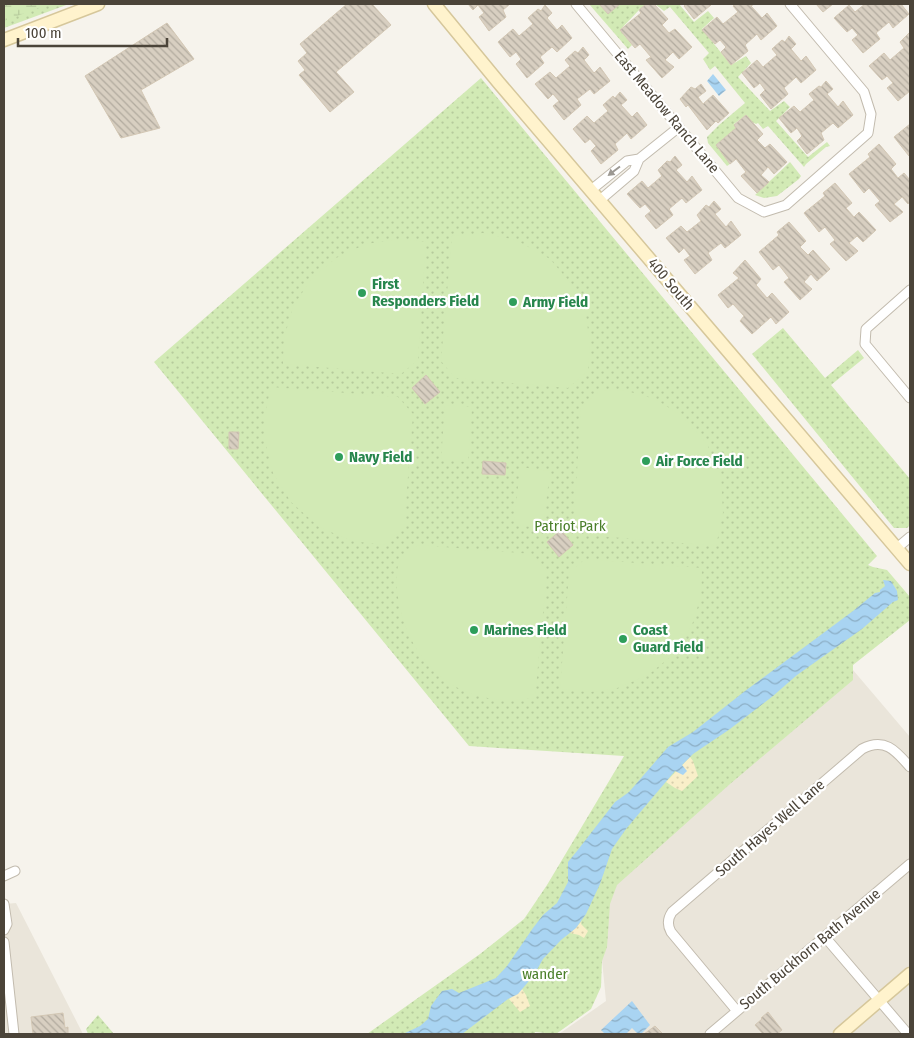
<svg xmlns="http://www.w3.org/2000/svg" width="914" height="1038" viewBox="0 0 914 1038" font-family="'Fira Sans Condensed',sans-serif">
	<defs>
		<pattern id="grass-dots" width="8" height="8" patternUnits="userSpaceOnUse" patternTransform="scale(1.25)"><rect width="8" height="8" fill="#d2eab5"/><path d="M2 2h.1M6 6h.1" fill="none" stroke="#b6ca9c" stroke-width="1.8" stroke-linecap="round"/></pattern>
		<pattern id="wetland-marsh" width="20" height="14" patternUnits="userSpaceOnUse" patternTransform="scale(1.25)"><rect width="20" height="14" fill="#d2eab5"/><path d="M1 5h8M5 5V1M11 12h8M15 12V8" fill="none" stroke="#b6ca9c"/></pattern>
		<pattern id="sand-dots" width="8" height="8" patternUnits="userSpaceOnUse" patternTransform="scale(1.25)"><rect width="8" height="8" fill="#f9efc9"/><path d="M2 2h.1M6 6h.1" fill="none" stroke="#d7cead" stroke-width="1.8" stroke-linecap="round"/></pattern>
		<pattern id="water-waves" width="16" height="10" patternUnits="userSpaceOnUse" patternTransform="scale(1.25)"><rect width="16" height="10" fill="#a9d4f2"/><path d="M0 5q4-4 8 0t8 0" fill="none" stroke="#8caec5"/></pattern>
		<pattern id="building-back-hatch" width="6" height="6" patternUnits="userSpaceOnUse" patternTransform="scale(1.25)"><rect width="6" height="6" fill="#d8cfc1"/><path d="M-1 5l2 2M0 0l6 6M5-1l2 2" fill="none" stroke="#b1aa9e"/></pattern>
	</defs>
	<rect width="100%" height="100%" fill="#f6f3ec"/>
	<path fill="#eae5da" d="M853,670L910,737V1034H559L606,1001L600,940L611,885Z
		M16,903L83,1034H4V904Z"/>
	<path fill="url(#grass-dots)" d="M4,4H69L4,28Z
		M589,4H599L608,14L620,4H646L639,10L620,30L632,45L628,49Z
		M655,4H679L694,22L708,11L714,18L702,29L731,65L746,56L751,63L738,77L770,111L784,101L790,107L776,121L808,157L827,142L830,146L826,147L806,164L804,167L768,126L763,129L758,123L756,124L752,122L746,115L734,124L736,128L716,145L730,164L727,166L708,143L707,137L719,125L745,103L715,66L710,70L703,59L709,53L670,7L664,11Z
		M481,78L877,556L868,565L873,567L887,570L910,597V620L853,665V680L730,784L617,885L610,904L607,947L602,961L601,987L591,1009L556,1034L535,1032V1034H367L480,954L524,919L547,885L624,756L469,746L154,362Z
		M790,162L801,176L799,179L777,196L764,198L755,195Z
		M783,328L825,378L858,350L864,358L831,385L910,479V525L907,528H894L752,354Z
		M98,1015L114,1034H88L86,1029Z"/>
	<path fill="url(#wetland-marsh)" d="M4,4H49L4,21Z"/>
	<path fill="url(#sand-dots)" d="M690,757L693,761L698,776L682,791L675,788L666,782Z
		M582,921L581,924L588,931L584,938L579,935L570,933Z
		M522,989L526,995L530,1006L520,1012L509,999Z"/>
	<path fill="#d2eab5" d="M483,233L516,240L550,259L574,287L586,316L590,344L588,371L568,388L455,378L441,361L452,236Z
		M399,239L426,242L418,360L401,374L283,364L284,338L293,307L311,279L336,258L366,244Z
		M271,387L398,397L413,414L404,527L384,545L352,541L319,527L291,502L273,473L265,441V414Z
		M601,390L627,391L655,399L682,416L707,444L721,477L723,513L716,546L587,535L574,520L581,407Z
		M445,405L472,407L468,462L441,460Z
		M520,467L550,471L543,528L514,525Z
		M418,545L532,554L547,571L535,698C507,701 482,701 456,687C423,668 403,634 398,597C396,586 395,574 399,563C401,556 412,550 418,545Z
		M585,559L702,568L701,596L692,625L674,654L648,675L615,689L589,692L560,689L569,573Z"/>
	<path fill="url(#water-waves)" d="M713,74L726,90L719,96L707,81Z
		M883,580L891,581L897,591L898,600L893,602L862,629L797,675L773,696L730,729L693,754L682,765L687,771L683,775L675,771L626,829L612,849L600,884L586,914L576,928L561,940L543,959L534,975L518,994L508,999L462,1034H403L420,1026L428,1019L431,1006L442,991L452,989L459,993L496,978L507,966L533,928L543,915L557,903L568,882V862L577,851L615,802L629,792L668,747L693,732L745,691L853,611L875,593L880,592V590L885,586Z
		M632,1001L650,1025L641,1034H638L632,1028L626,1034H605L601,1030Z"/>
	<path fill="url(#building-back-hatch)" stroke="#d3c7b4" d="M347,4H372L391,25L336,72L354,92L330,112L299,75L305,70L298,61L307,53L300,44Z
		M468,4H510L503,10L506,17L489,31L479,17L484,13L478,5L473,10Z
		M599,4H620L608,14Z
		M646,4H654L668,19L662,25L669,33L675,29L692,47L679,59L673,52L665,60L674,67L662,78L646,60L651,57L640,44L635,48L620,30L641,13L639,10Z
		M686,4H711V5L694,19L684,6Z
		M735,4H754L751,6L762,18L767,13L777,26L761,40L757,34L745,45L748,51L731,65L721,52L726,47L720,40L715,44L702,30L717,17L723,24L738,12L733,6Z
		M816,4H833L823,12Z
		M865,4H892L894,6L896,4H901L909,14L893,28L889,22L876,33L880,39L863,53L852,40L858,35L852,28L847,32L834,18L849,5L855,12Z
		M545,5L552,13L547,18L557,30L562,25L572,38L557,52L552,47L540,57L544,63L527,78L516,64L521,59L516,52L510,57L498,42L513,29L519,36L533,24L528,18L538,9L541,11Z
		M167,23L194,59L141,90L160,128L121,138L85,76Z
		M909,33L910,34V91L898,101L887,88L893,83L887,76L882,80L869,66L884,53L890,60L904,48L900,42Z
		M789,36L796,44L791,49L801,61L806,56L816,70L801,83L796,77L784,88L788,94L771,109L760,95L765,90L760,83L754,88L742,73L757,60L763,67L777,55L772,49L782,40L785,42Z
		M583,47L589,55L584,60L594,73L600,67L610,81L594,94L590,89L577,99L581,105L564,120L553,106L559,101L553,94L548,99L535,84L550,72L556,78L570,66L565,60L575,51L578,53Z
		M826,81L833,89L827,94L838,107L843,101L853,115L838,128L833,123L821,133L824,140L807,154L797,141L802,136L797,128L791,133L779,118L794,106L800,112L814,100L809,94L819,86L821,87Z
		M701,84L706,91L698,97L703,104L713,95L729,113L718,123L716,121L707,130L688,105L686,107L680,99L691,87L695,89Z
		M620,92L627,100L621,105L632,117L637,112L647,125L631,139L627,133L615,144L618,150L601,164L591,151L596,146L590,139L585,143L573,129L587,116L594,123L608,111L603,105L613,96L615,98Z
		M746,115L763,134L757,140L765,148L770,144L787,162L774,174L768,167L761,175L769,182L757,193L741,176L746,172L736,159L730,164L716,145L736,128L734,125Z
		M910,124V155L909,156L894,137Z
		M879,144L896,164L891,169L898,178L904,173L910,180V201L908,204L902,197L894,204L903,212L890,222L875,205L880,201L869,188L864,193L849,174L870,157L868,154Z
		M675,156L682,165L676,170L687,182L692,176L702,190L686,203L682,198L669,209L673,215L656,229L645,216L651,211L645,204L640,208L627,194L642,181L648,188L662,176L658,170L667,161L670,162Z
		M835,183L852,203L846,208L854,217L859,212L876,230L863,242L857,236L849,243L858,251L846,261L830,244L835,240L825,227L819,232L804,213L825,196L823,193Z
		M714,201L721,209L715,214L726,227L731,221L741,235L725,248L721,243L708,253L712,260L695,274L684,260L690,256L684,248L679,253L666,238L681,226L687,232L701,221L697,215L706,205L709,207Z
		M789,222L806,241L800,247L808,255L813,250L830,269L817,281L811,274L804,282L812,289L800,300L784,282L789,278L779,265L773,270L759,252L779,235L777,232Z
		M745,260L761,279L756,285L767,298L772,293L789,312L776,324L771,317L752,334L740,321L744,316L733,304L728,308L718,295L739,278L733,273Z
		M426,375L440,392L425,404L412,388Z
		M229,432H239L238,449H229Z
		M483,461L506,463L505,475L482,474Z
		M561,530L573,545L559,557L547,542Z
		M768,1012L782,1030L777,1034H763L755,1025L762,1019L761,1018Z
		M63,1013L65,1028L68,1027V1034H33L31,1017Z
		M655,1026L663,1034H644Z"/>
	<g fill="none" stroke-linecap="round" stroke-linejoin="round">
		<g stroke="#c2bbae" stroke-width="11">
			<path id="street" d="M576,4L738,198L764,212L786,205L868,133L871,114L864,92L790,4
				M591,190L627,161L639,159
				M600,200L634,171L639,159L679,127
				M910,290L866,329L865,344L910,398
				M897,548L910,537
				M4,876L15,871
				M4,904L7,924L4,930
				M825,937L908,1034
				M4,942L14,1034
				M737,1011L671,932C667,925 668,918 672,912L862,749C885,737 896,751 910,767
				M710,1034L910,864"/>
		</g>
		<g stroke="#d6c79b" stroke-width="15">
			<path id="secondary" d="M434,4L499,83L910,564
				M4,40L98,4
				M840,1034L910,974"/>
		</g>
		<use href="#street" stroke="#fff" stroke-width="9"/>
		<use href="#secondary" stroke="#fff3cd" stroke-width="12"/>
	</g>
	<defs><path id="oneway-solid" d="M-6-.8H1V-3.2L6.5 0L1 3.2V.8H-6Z" transform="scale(1.25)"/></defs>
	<use fill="#9c9892" href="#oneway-solid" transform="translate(614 171) rotate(143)"/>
	<g fill="#2e9e5b" stroke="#fff" stroke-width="2">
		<circle cx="362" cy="293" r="5"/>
		<circle cx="513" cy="302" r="5"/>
		<circle cx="339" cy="457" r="5"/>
		<circle cx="646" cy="461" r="5"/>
		<circle cx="474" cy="630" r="5"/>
		<circle cx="623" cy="639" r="5"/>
	</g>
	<g text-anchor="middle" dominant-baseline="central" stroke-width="4.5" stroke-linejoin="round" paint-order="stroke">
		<g font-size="15" fill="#4b4439" stroke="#fff">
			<text transform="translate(667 112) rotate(50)">East Meadow Ranch Lane</text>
			<text transform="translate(671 284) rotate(50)">400 South</text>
			<text transform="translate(770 828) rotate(-41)">South Hayes Well Lane</text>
			<text transform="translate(810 949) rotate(-40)">South Buckhorn Bath Avenue</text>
		</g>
		<g font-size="15" font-weight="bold" fill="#27864d" stroke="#fff" text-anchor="start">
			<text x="372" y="284">First<tspan x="372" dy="17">Responders Field</tspan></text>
			<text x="523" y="302">Army Field</text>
			<text x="349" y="457">Navy Field</text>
			<text x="656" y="461">Air Force Field</text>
			<text x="484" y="630">Marines Field</text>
			<text x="633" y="630">Coast<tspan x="633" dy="17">Guard Field</tspan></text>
		</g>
		<g font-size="15" fill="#4a7f2a" stroke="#fff">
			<text x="570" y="526">Patriot Park</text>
			<text x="545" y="974">wander</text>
		</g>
	</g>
	<rect width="914" height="1038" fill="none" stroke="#4b4439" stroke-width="10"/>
	<path d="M18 38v8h149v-8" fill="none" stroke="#4b4439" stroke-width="2.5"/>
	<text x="25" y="38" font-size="15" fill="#4b4439" stroke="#ffffff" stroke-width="4" paint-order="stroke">100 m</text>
</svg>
